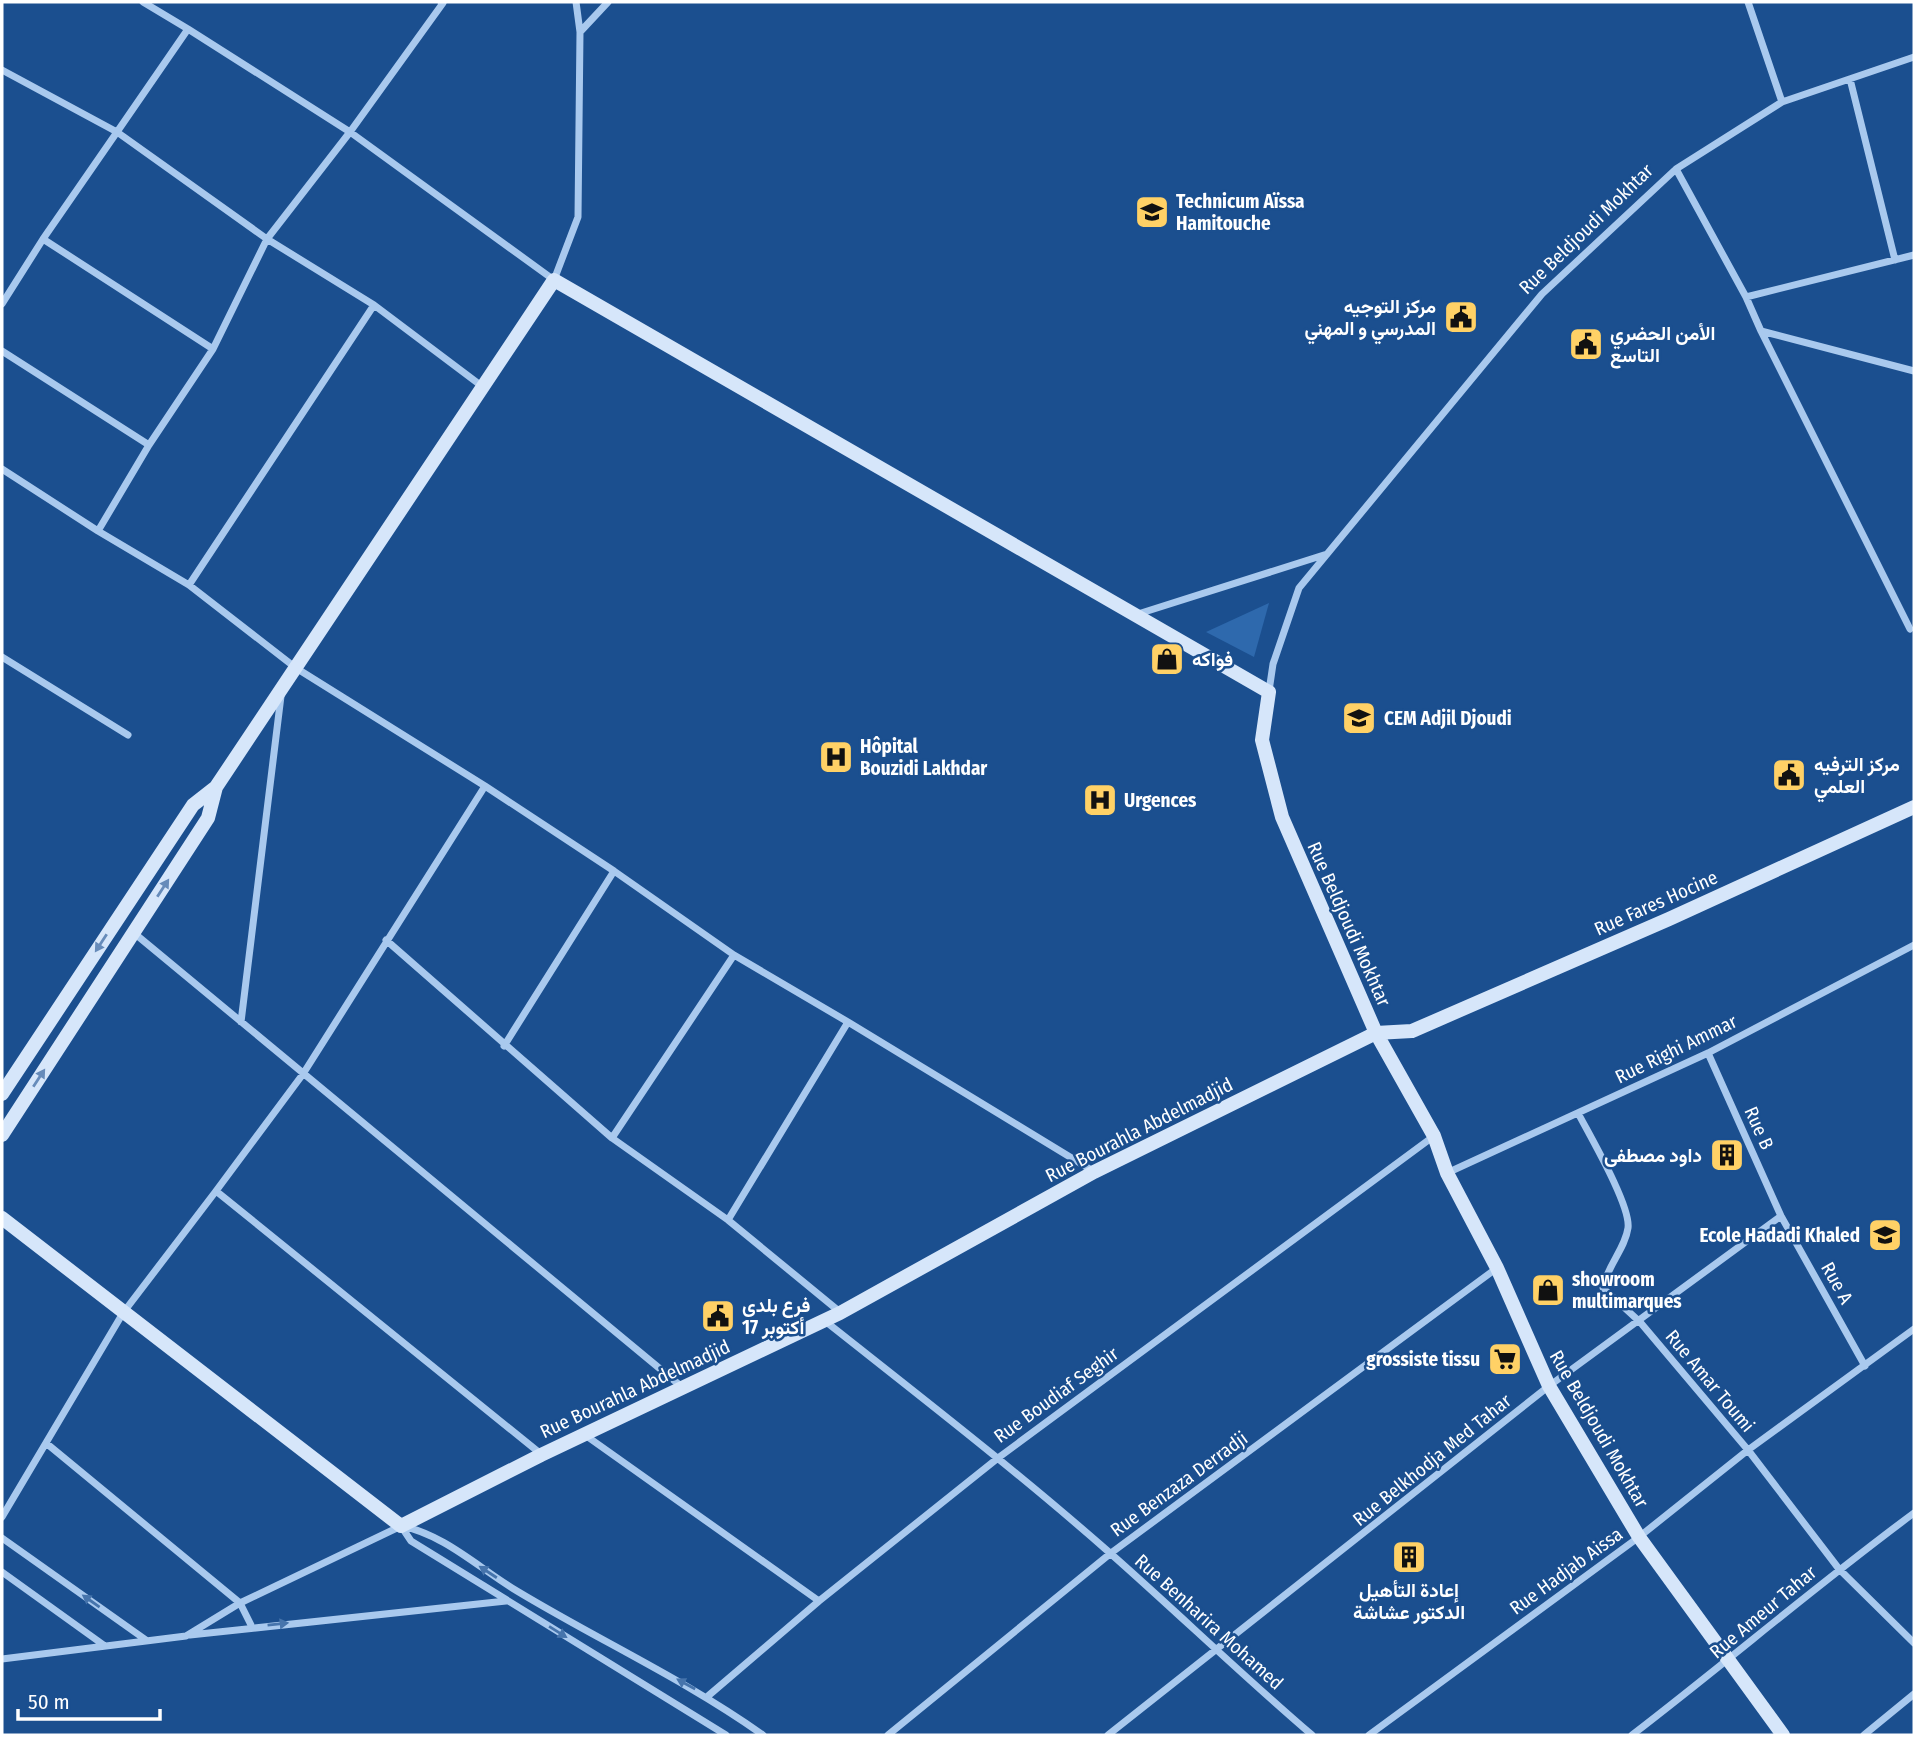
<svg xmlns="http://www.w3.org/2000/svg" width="1916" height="1737" viewBox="0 0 1916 1737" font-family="'Fira Sans Condensed',Vazirmatn,sans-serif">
	<rect width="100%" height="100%" fill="#1b4f8f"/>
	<path fill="#2e69ad" d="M1269,603L1254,657L1206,632Z"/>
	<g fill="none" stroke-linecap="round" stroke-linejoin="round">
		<path stroke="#a9c9ee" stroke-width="7" d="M143,2L188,29
			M576,2L580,32
			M1748,2L1782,102
			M1914,57L1782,102L1676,169L1746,297L1761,331L1914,371
			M2,70L117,132L43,239
			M1850,79L1895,260
			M1746,297L1914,255
			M2,304L43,239L213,349L267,239L117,132L188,29L350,132L443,3L441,2
			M374,305L483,387
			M1761,331L1910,629
			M2,351L149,445L98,531
			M149,445L213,349
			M2,469L98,531L189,585L296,668L485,786L303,1074L216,1191L541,1454
			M189,585L374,305L267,239L350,132L554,280L578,217L580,32L608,2
			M1138,614L1327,554
			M2,657L128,735
			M1269,691L1273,664L1299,588L1542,294L1676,169
			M485,786L614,871
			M134,933L682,1387
			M386,940L612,1138L728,1220L840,1312
			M241,1022L281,696
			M848,1022L1093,1171
			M504,1046L614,871L734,955
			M1708,1053L1781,1216L1865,1366
			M1578,1113C1590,1136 1631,1206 1628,1228C1625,1249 1607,1266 1603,1288L1640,1322L1748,1450L1839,1569L1914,1643
			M612,1138L734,955L848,1022L728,1220
			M1447,1173L1708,1053L1914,945
			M825,1321C921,1397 1018,1472 1110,1553C1178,1613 1243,1676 1312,1735
			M585,1435L819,1601
			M46,1443L240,1603L252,1627
			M2,1517L123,1313L216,1191
			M401,1526L411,1541L726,1735
			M2,1538L146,1640
			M2,1572L105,1646
			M190,1635L506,1601
			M2,1659L186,1636L240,1603L401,1526C444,1534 480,1569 517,1591C600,1641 684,1679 763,1735
			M708,1696L819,1601L998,1458L1434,1136
			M888,1735L1111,1553L1497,1268
			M1108,1735L1549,1386L1781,1216
			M1369,1735L1639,1537L1748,1450L1914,1329
			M1632,1735C1727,1662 1818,1584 1914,1513
			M1864,1735L1914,1694"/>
		<path stroke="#d6e6fa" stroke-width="14" d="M2,1094L193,805L216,787L554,280L1269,692L1262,740L1282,817L1376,1033L1434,1136L1447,1173L1497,1268L1549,1386L1639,1537L1783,1735
			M2,1135L208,818L216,787
			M2,1218L401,1526L541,1455L840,1313L1094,1172L1376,1033L1412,1031L1669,919L1914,807"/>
	</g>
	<defs><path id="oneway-solid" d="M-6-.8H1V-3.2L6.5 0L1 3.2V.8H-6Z" transform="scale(1.75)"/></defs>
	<g fill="#668bba">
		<use href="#oneway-solid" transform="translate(163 888) rotate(-57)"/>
		<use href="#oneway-solid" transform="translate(101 943) rotate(123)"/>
		<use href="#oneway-solid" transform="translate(39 1078) rotate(-57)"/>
	</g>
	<g fill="#4674ac">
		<use href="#oneway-solid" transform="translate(488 1572) rotate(-147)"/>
		<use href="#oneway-solid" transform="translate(91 1601) rotate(-145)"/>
		<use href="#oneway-solid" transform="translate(278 1624) rotate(-6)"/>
		<use href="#oneway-solid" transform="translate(558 1632) rotate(32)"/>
		<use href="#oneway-solid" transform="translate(686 1684) rotate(-151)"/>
	</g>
	<defs>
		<g id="school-square" transform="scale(1.75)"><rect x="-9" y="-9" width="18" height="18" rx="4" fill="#ffd166" stroke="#1b4f8f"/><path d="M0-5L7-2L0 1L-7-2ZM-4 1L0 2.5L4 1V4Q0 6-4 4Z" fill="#111"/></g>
		<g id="civic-square" transform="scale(1.75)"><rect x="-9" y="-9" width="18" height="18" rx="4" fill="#ffd166" stroke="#1b4f8f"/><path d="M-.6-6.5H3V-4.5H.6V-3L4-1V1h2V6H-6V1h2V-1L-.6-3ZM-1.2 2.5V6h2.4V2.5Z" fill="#111"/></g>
		<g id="shop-square" transform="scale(1.75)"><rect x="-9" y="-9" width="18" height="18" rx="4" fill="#ffd166" stroke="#1b4f8f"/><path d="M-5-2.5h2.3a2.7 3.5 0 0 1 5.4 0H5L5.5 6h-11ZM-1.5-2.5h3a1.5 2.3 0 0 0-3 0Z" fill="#111"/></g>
		<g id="hospital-square" transform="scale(1.75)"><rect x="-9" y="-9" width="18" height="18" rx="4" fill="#ffd166" stroke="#1b4f8f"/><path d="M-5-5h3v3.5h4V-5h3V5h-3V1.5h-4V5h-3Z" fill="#111"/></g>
		<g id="building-square" transform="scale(1.75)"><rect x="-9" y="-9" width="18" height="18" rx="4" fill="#ffd166" stroke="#1b4f8f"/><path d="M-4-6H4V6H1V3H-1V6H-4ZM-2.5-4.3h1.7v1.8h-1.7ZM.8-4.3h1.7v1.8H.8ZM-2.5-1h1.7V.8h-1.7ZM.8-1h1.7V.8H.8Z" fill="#111"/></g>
		<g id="supermarket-square" transform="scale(1.75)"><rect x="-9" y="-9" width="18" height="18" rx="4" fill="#ffd166" stroke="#1b4f8f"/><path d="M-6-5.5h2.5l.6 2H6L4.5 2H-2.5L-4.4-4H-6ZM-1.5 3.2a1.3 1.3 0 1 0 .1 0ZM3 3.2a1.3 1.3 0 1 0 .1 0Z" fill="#111"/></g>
	</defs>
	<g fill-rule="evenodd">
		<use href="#school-square" x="1152" y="212"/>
		<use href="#civic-square" x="1461" y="317"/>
		<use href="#civic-square" x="1586" y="344"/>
		<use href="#shop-square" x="1167" y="659"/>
		<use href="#school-square" x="1359" y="718"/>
		<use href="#hospital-square" x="836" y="757"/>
		<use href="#civic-square" x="1789" y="775"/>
		<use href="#hospital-square" x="1100" y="800"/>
		<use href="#building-square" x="1727" y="1155"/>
		<use href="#school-square" x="1885" y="1235"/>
		<use href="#shop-square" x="1548" y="1290"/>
		<use href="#civic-square" x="718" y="1316"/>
		<use href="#supermarket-square" x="1505" y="1359"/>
		<use href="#building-square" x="1409" y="1557"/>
	</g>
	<g text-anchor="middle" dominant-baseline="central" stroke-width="5" stroke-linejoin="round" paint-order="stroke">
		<g font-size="19" font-weight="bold" fill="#fff" stroke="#1b4f8f" text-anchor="start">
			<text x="1176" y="201">Technicum Aïssa<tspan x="1176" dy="22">Hamitouche</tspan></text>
			<text x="1436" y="306" text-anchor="end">مركز التوجيه<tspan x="1436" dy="22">المدرسي و المهني</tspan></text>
			<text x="1610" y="333">الأمن الحضري<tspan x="1610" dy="22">التاسع</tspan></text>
			<text x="1192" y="659">فواكه</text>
			<text x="1384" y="718">CEM Adjil Djoudi</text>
			<text x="860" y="746">Hôpital<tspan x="860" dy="22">Bouzidi Lakhdar</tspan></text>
			<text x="1814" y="764">مركز الترفيه<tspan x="1814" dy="22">العلمي</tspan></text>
			<text x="1124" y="800">Urgences</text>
			<text x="1702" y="1155" text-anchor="end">داود مصطفى</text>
			<text x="1860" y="1235" text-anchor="end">Ecole Hadadi Khaled</text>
			<text x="1572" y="1279">showroom<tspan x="1572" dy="22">multimarques</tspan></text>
			<text x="742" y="1305">فرع بلدي<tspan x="742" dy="22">17 أكتوبر</tspan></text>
			<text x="1480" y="1359" text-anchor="end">grossiste tissu</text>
			<text x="1409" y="1590" text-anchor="middle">إعادة التأهيل<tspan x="1409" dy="22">الدكتور عشاشة</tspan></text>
		</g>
		<g font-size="19" fill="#fff" stroke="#1b4f8f">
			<text transform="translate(1586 229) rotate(-44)">Rue Beldjoudi Mokhtar</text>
			<text transform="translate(1656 903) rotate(-24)">Rue Fares Hocine</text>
			<text transform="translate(1349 924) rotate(66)">Rue Beldjoudi Mokhtar</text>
			<text transform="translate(1676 1049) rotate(-26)">Rue Righi Ammar</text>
			<text transform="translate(1759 1128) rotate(66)">Rue B</text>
			<text transform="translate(1139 1130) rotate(-27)">Rue Bourahla Abdelmadjid</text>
			<text transform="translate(1837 1283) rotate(61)">Rue A</text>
			<text transform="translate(1710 1381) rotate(50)">Rue Amar Toumi</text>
			<text transform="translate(635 1389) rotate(-25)">Rue Bourahla Abdelmadjid</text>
			<text transform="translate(1056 1395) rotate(-36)">Rue Boudiaf Seghir</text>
			<text transform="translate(1599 1429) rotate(60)">Rue Beldjoudi Mokhtar</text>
			<text transform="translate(1432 1460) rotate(-39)">Rue Belkhodja Med Tahar</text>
			<text transform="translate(1179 1484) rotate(-36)">Rue Benzaza Derradji</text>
			<text transform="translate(1566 1571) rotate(-36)">Rue Hadjab Aissa</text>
			<text transform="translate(1763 1612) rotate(-40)">Rue Ameur Tahar</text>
			<text transform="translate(1209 1622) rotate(42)">Rue Benharira Mohamed</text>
		</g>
	</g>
	<rect width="1916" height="1737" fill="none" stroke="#ffffff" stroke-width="7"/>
	<path d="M18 1709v10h142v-10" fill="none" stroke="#ffffff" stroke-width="3.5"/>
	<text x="28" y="1709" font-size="21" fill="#ffffff" stroke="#1b4f8f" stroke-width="5" paint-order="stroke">50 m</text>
</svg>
